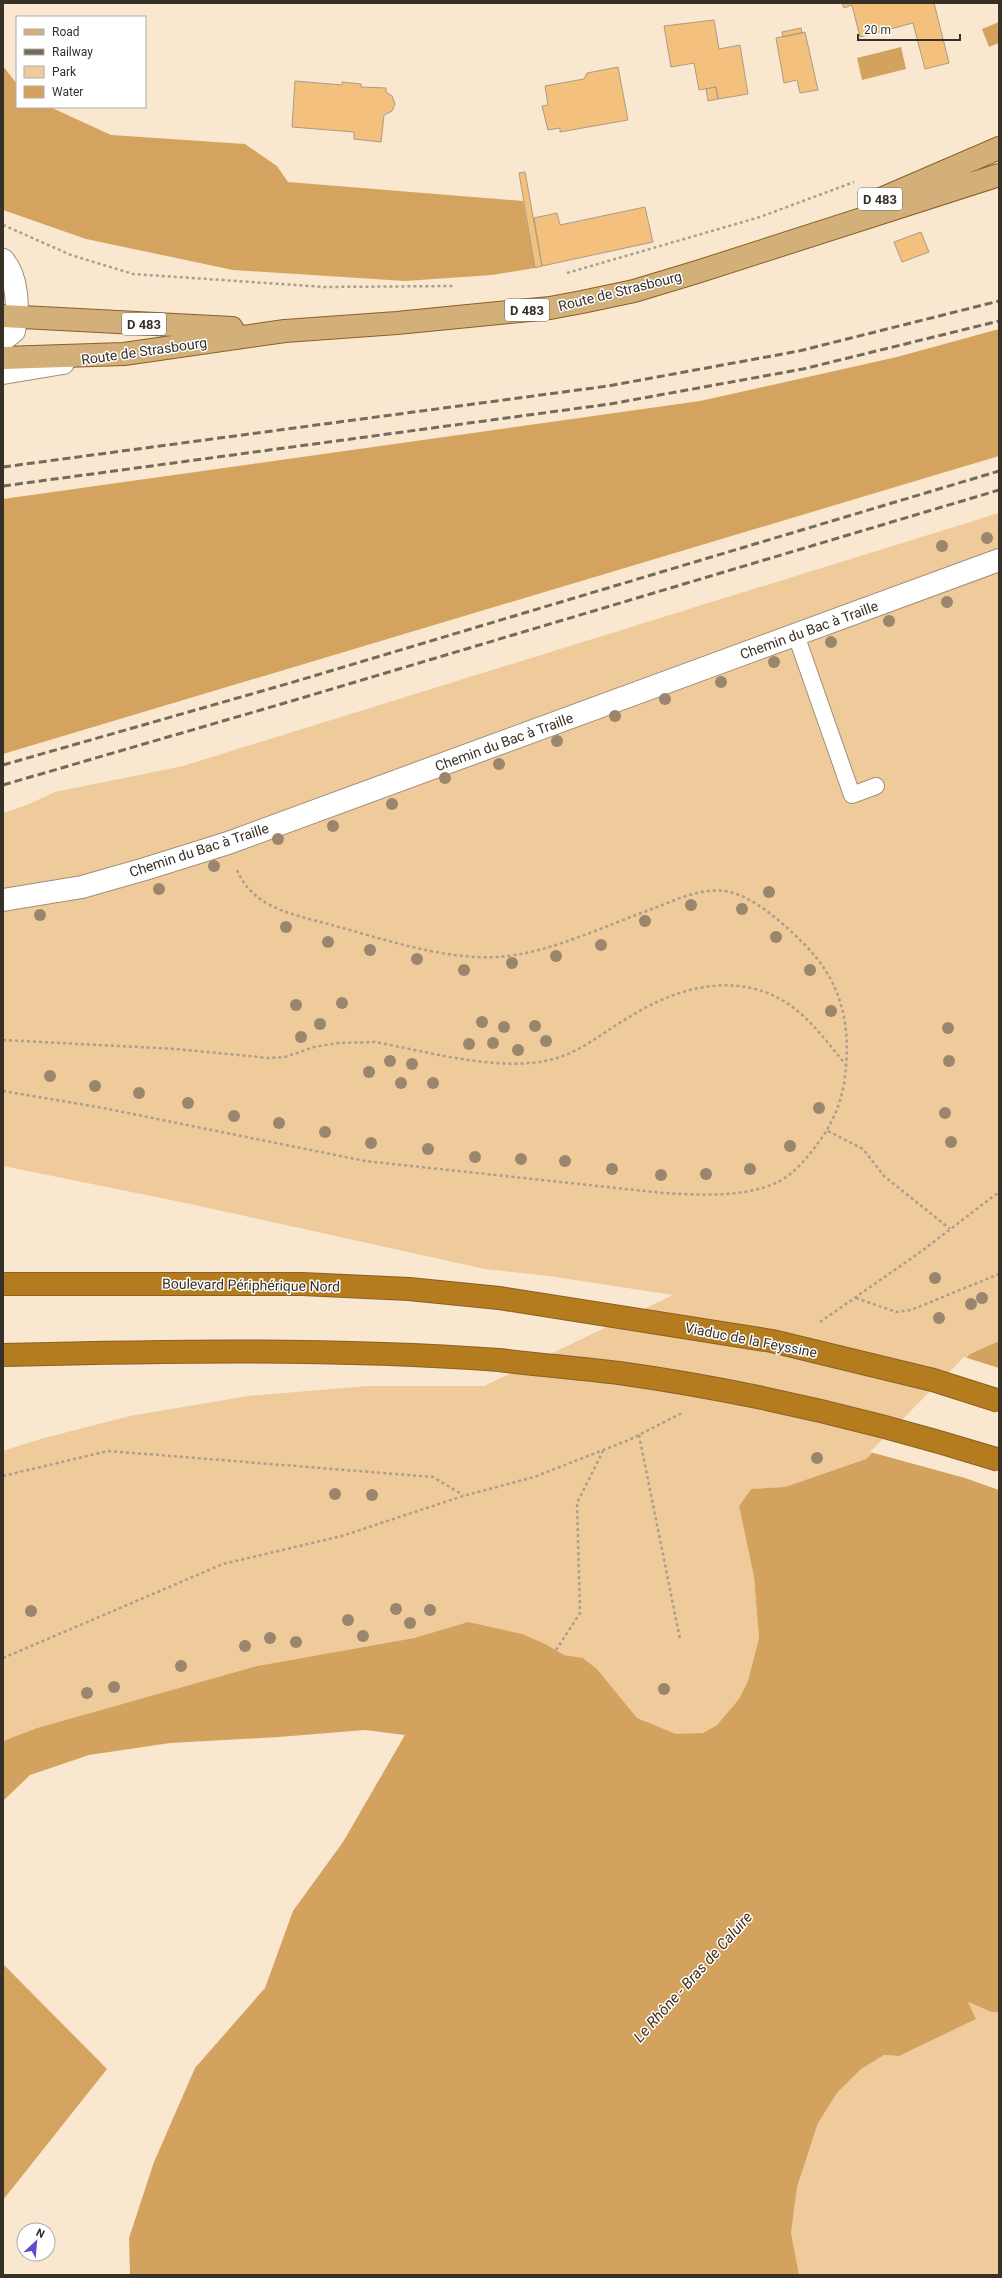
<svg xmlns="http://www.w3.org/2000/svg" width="1002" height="2278" viewBox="0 0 1002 2278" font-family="Roboto,sans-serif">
	<rect width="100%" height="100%" fill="#f9e7d0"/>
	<path fill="#efca9a" d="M999,513V1341L970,1354L866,1459L785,1487L751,1489L739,1506L754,1577L759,1638L748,1681L739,1699L717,1725L703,1733L676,1735L637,1718L597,1669L583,1658L564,1655L468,1622L414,1638L257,1666L37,1728L3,1741V1451L44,1438L130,1416L248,1396L368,1386H484L673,1295L549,1276L485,1269L181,1202L3,1166V813L27,805L55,792L183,766Z
		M967,2002L991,2012H999V2275H799L791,2233L797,2187L818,2123L837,2093L861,2069L884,2055L899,2056L975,2019Z"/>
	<path fill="#d5a360" d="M3,66L17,84V107H50L111,135L245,144L277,166L288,182L523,201L535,268L492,275L405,281L233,270L86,239L3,210Z
		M999,329V456L3,754V499L700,401L897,357Z
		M3,1964L107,2069L3,2200Z"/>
	<path fill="#d4a25f" d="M999,22V43L989,47L982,29Z
		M901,47L906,69L862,80L857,58Z
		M999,1341V2012H991L968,2002L976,2019L899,2056L884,2055L861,2069L837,2093L818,2123L797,2187L791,2233L799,2275H130L129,2238L154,2162L195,2068L265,1988L293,1911L343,1842L405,1735L365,1730L279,1737L170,1743L89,1755L30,1775L3,1801V1741L37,1728L257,1666L414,1638L468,1622L522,1634L545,1644L564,1655L583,1658L597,1669L637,1718L676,1734L703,1733L717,1725L739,1699L748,1681L759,1638L754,1577L739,1506L751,1489L785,1487L866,1459L970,1354Z"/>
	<path fill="#f9e7d0" d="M964,1357L999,1368V1490L965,1478L870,1452Z"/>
	<path fill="#f3c07d" stroke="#ac9b85" d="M842,3H934L949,63L925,69L913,23L860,37L852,5L844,8Z
		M714,20L719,49L740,45L748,94L718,99L716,87L699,90L694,63L671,67L664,26Z
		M801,28L802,33L783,37L782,32Z
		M805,32L818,90L800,93L797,80L784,83L776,38Z
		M618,67L628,120L560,132V128L548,130L542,106L548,105L545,86L584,79L587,73Z
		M295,81L342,85V82L361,84V87L386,88V92L392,96L395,104L392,111L384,115L381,142L354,139V132L292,127Z
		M716,87L718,99L708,101L706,89Z
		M525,172L542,266L535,268L519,173Z
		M645,207L653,242L542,266L534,218L557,213L560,225Z
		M921,232L929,252L902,262L894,242Z"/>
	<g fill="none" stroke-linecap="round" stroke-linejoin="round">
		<g stroke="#a08f7a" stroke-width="18">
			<path id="lane" d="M796,635L852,795L876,786"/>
		</g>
		<g stroke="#a08f7a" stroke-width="24">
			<path id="street" d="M3,260C18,277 19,309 14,331L3,340
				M3,900L82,887L145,869L228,843L999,560"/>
		</g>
		<g stroke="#a08f7a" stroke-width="24">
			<path id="secondary" d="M3,373L63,363"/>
		</g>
		<g stroke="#896122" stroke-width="24">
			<path id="primary" d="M876,201L999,148
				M3,316L232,328
				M3,358L124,354L285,331L397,323L550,308L582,302L634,291L697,272L999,175"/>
		</g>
		<g stroke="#896122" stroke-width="24">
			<path id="highway" d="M3,1284H302L409,1289L499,1298
				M3,1355C168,1351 334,1348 499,1360"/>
		</g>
		<path stroke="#ac9e8d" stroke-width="2.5" stroke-dasharray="3 3" stroke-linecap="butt" d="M3,225L71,255L133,274L325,287L453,286
			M567,273L760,217L854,182
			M3,1040L176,1049L269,1058L285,1057L314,1047L337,1043L375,1042C429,1052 505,1074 557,1058C586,1049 610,1027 636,1013C685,984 745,971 794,1008C814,1024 829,1044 845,1064
			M3,1091L103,1108L365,1161L663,1193C700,1195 744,1198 778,1182C795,1173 807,1158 818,1143C831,1126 840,1106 844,1084C852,1029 844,984 804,944C784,924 757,899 730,892C703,886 676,900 652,909C604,926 548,954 497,957C442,960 381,938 328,924C292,914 253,908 237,870
			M828,1131L863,1149L884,1176L950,1229
			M856,1298L896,1312L911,1310L999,1274
			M820,1322L919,1253L999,1192
			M639,1435L680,1639
			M3,1476L108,1451L433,1477L463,1495
			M556,1650L580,1613L577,1503L603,1451
			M3,1658L223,1564L342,1536L463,1496L534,1477L629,1440L682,1413"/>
		<use href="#lane" stroke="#fff" stroke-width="16"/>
		<use href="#street" stroke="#fff" stroke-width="22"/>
		<use href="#secondary" stroke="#fff" stroke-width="22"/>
		<use href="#primary" stroke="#d3b079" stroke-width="22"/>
		<use href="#highway" stroke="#b57b1f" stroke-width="22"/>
		<path stroke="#756b5d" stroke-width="3" stroke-dasharray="8 4" stroke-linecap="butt" d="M3,467L608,386L799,351L999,301
			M3,486L610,404L803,369L999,321
			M3,765L290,683L999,471
			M3,785L295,700L999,490"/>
		<g stroke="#896122" stroke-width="24" stroke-linecap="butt">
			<path id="highway-bridge" d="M499,1298L772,1341L933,1380L999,1401
				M499,1360C539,1365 579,1368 619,1373C748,1391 875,1421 999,1460"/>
		</g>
		<use href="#highway-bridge" stroke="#b57b1f" stroke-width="22"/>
	</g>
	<g fill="#9a866c">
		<circle cx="987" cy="538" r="6"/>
		<circle cx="942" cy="546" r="6"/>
		<circle cx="947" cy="602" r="6"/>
		<circle cx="889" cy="621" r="6"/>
		<circle cx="831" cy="642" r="6"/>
		<circle cx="774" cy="662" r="6"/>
		<circle cx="721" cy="682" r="6"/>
		<circle cx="665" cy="699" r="6"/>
		<circle cx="615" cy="716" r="6"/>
		<circle cx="557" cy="741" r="6"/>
		<circle cx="499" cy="764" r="6"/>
		<circle cx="445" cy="778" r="6"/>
		<circle cx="392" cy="804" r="6"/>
		<circle cx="333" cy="826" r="6"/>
		<circle cx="278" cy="839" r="6"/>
		<circle cx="214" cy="866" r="6"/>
		<circle cx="159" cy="889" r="6"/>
		<circle cx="769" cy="892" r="6"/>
		<circle cx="691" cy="905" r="6"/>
		<circle cx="742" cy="909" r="6"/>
		<circle cx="40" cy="915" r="6"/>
		<circle cx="645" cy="921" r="6"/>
		<circle cx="286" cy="927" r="6"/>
		<circle cx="776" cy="937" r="6"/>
		<circle cx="328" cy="942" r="6"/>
		<circle cx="601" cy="945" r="6"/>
		<circle cx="370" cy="950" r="6"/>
		<circle cx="556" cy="956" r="6"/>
		<circle cx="417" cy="959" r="6"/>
		<circle cx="512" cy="963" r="6"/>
		<circle cx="464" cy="970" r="6"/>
		<circle cx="810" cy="970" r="6"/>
		<circle cx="342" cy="1003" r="6"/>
		<circle cx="296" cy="1005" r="6"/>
		<circle cx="831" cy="1011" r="6"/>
		<circle cx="482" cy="1022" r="6"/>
		<circle cx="320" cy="1024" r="6"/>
		<circle cx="535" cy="1026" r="6"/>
		<circle cx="504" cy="1027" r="6"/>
		<circle cx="948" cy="1028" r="6"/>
		<circle cx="301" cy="1037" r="6"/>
		<circle cx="546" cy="1041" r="6"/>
		<circle cx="493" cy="1043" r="6"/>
		<circle cx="469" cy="1044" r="6"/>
		<circle cx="518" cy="1050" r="6"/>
		<circle cx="390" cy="1061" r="6"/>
		<circle cx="949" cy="1061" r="6"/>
		<circle cx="412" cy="1064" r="6"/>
		<circle cx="369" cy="1072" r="6"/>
		<circle cx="50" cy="1076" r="6"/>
		<circle cx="401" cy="1083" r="6"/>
		<circle cx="433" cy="1083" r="6"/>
		<circle cx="95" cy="1086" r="6"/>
		<circle cx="139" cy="1093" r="6"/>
		<circle cx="188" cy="1103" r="6"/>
		<circle cx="819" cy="1108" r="6"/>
		<circle cx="945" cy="1113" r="6"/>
		<circle cx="234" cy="1116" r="6"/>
		<circle cx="279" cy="1123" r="6"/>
		<circle cx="325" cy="1132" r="6"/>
		<circle cx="951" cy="1142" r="6"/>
		<circle cx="371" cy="1143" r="6"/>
		<circle cx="790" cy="1146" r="6"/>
		<circle cx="428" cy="1149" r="6"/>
		<circle cx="475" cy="1157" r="6"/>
		<circle cx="521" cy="1159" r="6"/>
		<circle cx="565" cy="1161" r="6"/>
		<circle cx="612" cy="1169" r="6"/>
		<circle cx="750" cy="1169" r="6"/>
		<circle cx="706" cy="1174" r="6"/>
		<circle cx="661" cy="1175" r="6"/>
		<circle cx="935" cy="1278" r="6"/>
		<circle cx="982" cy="1298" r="6"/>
		<circle cx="971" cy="1304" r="6"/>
		<circle cx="939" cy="1318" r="6"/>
		<circle cx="817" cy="1458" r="6"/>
		<circle cx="335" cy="1494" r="6"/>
		<circle cx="372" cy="1495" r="6"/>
		<circle cx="396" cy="1609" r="6"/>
		<circle cx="430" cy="1610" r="6"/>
		<circle cx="31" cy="1611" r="6"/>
		<circle cx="348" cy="1620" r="6"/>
		<circle cx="410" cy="1623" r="6"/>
		<circle cx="363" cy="1636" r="6"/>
		<circle cx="270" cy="1638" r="6"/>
		<circle cx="296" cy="1642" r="6"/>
		<circle cx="245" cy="1646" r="6"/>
		<circle cx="181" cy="1666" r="6"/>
		<circle cx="114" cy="1687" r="6"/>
		<circle cx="664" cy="1689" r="6"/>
		<circle cx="87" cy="1693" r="6"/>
	</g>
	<g text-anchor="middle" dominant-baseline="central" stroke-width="3" stroke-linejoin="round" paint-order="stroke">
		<g fill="#fff" stroke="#736e68" stroke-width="1">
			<rect x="858" y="188" width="44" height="22" rx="3"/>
			<rect x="505" y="299" width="44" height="22" rx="3"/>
			<rect x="122" y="313" width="44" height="22" rx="3"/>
		</g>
		<g font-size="13" font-weight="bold" fill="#373027">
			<text x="880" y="199">D 483</text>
			<text x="527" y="310">D 483</text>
			<text x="144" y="324">D 483</text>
		</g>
		<g font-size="14" fill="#373027" stroke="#fff">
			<text transform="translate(620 291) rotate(-14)">Route de Strasbourg</text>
			<text transform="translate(144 351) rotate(-8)">Route de Strasbourg</text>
			<text transform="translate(809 630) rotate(-20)">Chemin du Bac à Traille</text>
			<text transform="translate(504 742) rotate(-20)">Chemin du Bac à Traille</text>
			<text transform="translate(199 850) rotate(-18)">Chemin du Bac à Traille</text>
			<text transform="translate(251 1285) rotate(1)">Boulevard Périphérique Nord</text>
			<text transform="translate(751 1340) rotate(11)">Viaduc de la Feyssine</text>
		</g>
		<g font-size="15" font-style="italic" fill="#412c0e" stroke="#fff">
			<text transform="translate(693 1977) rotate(-48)">Le Rhône - Bras de Caluire</text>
		</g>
	</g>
	<rect width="1002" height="2278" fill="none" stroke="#373027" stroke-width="8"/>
	<rect x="16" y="16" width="130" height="92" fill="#ffffff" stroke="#afaca9"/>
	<rect x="24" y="29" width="20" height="6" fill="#d3b079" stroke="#afaca9"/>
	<text x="52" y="36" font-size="12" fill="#373027">Road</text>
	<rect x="24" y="49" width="20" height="6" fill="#756b5d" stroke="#afaca9"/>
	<text x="52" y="56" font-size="12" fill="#373027">Railway</text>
	<rect x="24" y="66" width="20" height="12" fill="#efca9a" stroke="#afaca9"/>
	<text x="52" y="76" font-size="12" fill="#373027">Park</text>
	<rect x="24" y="86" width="20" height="12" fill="#d4a25f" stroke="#afaca9"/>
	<text x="52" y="96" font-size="12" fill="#373027">Water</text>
	<g transform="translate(36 2242) rotate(26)"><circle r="19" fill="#ffffff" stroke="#afaca9"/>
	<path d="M0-3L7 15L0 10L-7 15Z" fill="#5c4ec7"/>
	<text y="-6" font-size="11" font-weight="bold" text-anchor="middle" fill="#373027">N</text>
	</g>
	<path d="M858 34v6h102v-6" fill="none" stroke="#373027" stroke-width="2"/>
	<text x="864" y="34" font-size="12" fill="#373027" stroke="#ffffff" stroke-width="3" paint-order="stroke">20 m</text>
</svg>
